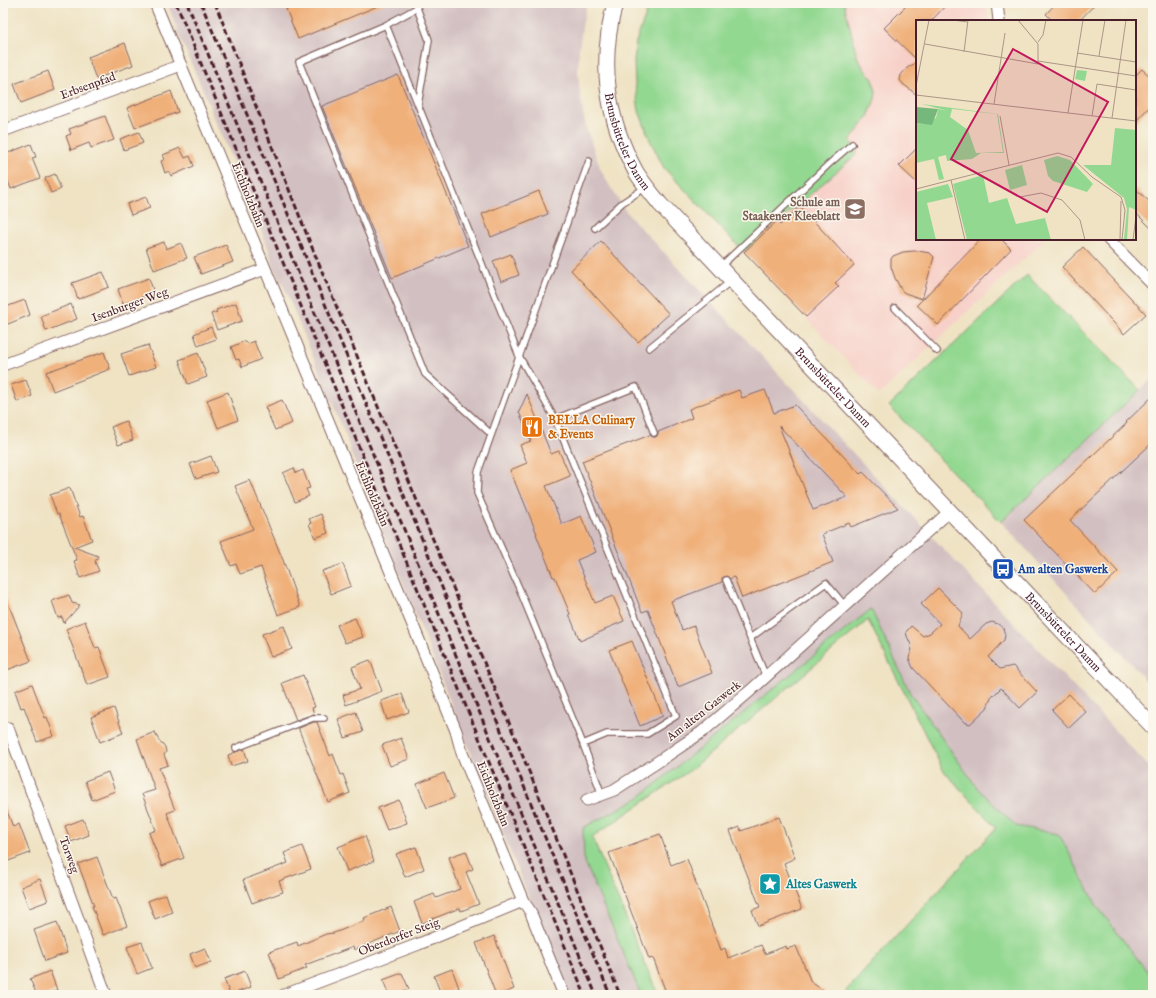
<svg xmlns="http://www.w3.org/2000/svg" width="1156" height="998" viewBox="0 0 1156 998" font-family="'IM FELL English',serif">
	<rect width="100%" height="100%" fill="#fbf7ec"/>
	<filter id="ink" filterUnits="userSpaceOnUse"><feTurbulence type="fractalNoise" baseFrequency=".025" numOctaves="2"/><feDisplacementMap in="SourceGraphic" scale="8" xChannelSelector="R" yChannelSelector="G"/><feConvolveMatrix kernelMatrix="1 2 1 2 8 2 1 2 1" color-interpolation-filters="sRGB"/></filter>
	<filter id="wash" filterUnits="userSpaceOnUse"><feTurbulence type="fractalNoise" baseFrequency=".012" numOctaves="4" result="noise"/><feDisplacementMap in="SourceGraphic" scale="16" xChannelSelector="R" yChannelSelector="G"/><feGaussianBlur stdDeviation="0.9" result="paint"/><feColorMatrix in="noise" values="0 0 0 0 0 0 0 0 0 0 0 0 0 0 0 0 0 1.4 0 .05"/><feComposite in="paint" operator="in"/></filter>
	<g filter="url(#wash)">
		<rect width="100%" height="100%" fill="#efe3c4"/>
		<path fill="#f7d1c9" d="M844,3H986L989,21H917V239H1045L879,395L744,252L858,153L850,141L862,125L872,108L876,92L857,56Z"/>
		<path fill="#d2bfc1" d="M167,3H587L582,27L579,49L578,71L580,94L583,113L586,127L600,168L608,183L625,210L638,225L1153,771V979L1097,906L1059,834L1016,826L978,789L910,693L871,609L640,797L583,828L584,860L641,995H569L530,901L351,453L346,436L284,287L273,265L269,250L222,135L213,117L209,104L181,40Z
			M1153,377V670L1144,678L1001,522Z"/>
		<path fill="#93d891" stroke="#6e7c5e" d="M650,3H844L857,56L864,69L873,79L876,92L875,99L868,117L850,141L858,153L744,252L664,168L650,140L639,111L635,83L634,62L636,42Z
			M1027,275L1140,390L1001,522L889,406Z
			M871,609L910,693L978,789L1016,826L1059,834L1097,906L1153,979V995H845L846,991L996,828L943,770L868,620L692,769L592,837L658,995H641L584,860L583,828L640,797Z
			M1153,670V687L1144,678Z"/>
		<g id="blocks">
			<path fill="#f0b07a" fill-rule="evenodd" d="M300,3H385L298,39L286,9Z
				M909,3H948L931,21H917V60L884,28Z
				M1056,3H1096L1079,21H1053L1046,14Z
				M125,43L133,65L96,79L88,57Z
				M917,62V95L903,84L900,80L901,75L907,68Z
				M1142,69L1153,79V103L1135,122V76Z
				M48,71L55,90L21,103L14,84Z
				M398,75L468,246L392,278L322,106Z
				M171,91L178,112L135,128L127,108Z
				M105,116L114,140L91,148L89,143L71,150L66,136L71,134L69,129Z
				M139,132L143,143L124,150L120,139Z
				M31,144L36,157L32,158L40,178L11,189L3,168V155Z
				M180,148L185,158L190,156L194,166L171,176L169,171L165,173L161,161L165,159L163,155Z
				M917,148V183L899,166Z
				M55,174L61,189L51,193L45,178Z
				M1135,188L1153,205V230L1135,212Z
				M539,191L548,214L491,237L482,214Z
				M146,197L150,208L131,215L127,204Z
				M800,206L854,265L835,283L839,286L806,317L744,252L777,221L780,225Z
				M981,239H1001L1011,249L938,325L917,305Z
				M601,241L669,314L638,342L571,270Z
				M164,242L166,249L181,243L187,258L154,270L146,248Z
				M226,245L233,262L201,274L194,257Z
				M1083,247L1146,314L1124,334L1062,267Z
				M914,251H918L930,253L934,257L922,299L905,293L902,291L895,278L891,267V259L893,256L903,252Z
				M511,254L519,275L501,282L493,261Z
				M103,272L109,287L78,299L72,283Z
				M149,278L154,293L123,304L118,289Z
				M25,300L30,315L3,326V308Z
				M236,303L242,321L217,330L211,314L217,312L216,310Z
				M71,304L77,319L46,331L41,316Z
				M211,327L216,339L198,346L194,334Z
				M245,341L247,344L254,341L261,359L242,367L239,359L236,360L231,347Z
				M148,345L156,367L129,376L121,354Z
				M104,352L110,369L53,391L46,372Z
				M198,353L207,377L188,384L179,360Z
				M26,380L32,396L17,402L11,385Z
				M739,390L742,398L765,390L774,413L795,405L860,474L863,472L898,508L851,527L849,523L822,534L833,562L742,598L734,577L730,579L726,576L722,578V582L671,601L682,630L694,626L712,673L678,687L648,610L642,612L582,461L650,435L653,437H656L658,434V432L692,418L689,409ZM779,426L847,497L813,510Z
				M228,392L238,420L218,428L207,400Z
				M527,394L551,454L559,451L570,476L546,486L562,524L581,516L596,552L577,560L595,603L613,596L624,621L605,629V630L580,641L569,614H570L555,577H553L536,534H537L522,497H521L510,470L527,463L520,445L531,441L519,412Z
				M1153,396V442L1070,520L1118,572L1095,594L1024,520L1127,423L1126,422Z
				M282,400L292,423L275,430L265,407Z
				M126,421L133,440L118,445L111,427Z
				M211,456L217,472L196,479L190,464Z
				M294,468L296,473L303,470L310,488L306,489L309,496L295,502L283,473Z
				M250,480L283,560L300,607L278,615L261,567L240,574L236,564L231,566L221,541L253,529L235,486Z
				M70,488L80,517L83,516L92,540L74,547L98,556L95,562L99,571L80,578L74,561L77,560L59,514H57L50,495Z
				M321,514L328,533L315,538L309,524L311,523L309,519Z
				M343,564L351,586L331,594L322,571Z
				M938,588L963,613L958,626L970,639L986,624L992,622L998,624L1003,628L1005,635L1004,640L988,657L1000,669L1013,666L1037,692L1020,708L1001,688L991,698L987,708L970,724L964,722L913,668L909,658L912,649L910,647L911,645L907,636L906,632L911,626L923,636L930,633L940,624L921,604Z
				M3,593H4L31,661L7,670L3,659Z
				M69,595L72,603L80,605L64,623L62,617L58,618L52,601Z
				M355,618L363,637L345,643L337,625Z
				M85,621L95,648L99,647L110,677L87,685L66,629Z
				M284,626L292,649L271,657L262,634Z
				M632,641L663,716L640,726L609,650Z
				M370,660L382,691L346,705L343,695L360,689L352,667Z
				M303,675L315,707L312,708L314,714L296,720L282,683Z
				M32,684L45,718L47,717L54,736L37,742L24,707L21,708L15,691Z
				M402,694L409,712L387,720L381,701Z
				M1069,694L1086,712L1069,728L1052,710Z
				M114,708L123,733L100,742L91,717Z
				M356,712L363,732L345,738L338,719Z
				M314,722H317L330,756L333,754L341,775L343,774L350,793L328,802L299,730V728Z
				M155,732L159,741L162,743L165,747L166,752L164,755L168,765L159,768L175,810L167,813L184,858L162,866L149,833L156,830L142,794L155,790L137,739Z
				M401,738L409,759L390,766L382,745Z
				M244,749L248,761L231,766L228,755Z
				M108,772L115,791L92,800L85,781Z
				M444,773L454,798L427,808L417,784Z
				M399,800L407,823L387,830L378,808Z
				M3,803H4L13,827L19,824L30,853L3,863Z
				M779,817L795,858L784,863L802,909L758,926L752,910L760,907L730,831L740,827L741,831Z
				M83,819L89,835L71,842L65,826Z
				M660,834L671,865L687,859L721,950L725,948L728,958L761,945L765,954L786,946L787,949L796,946L811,982L830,995H667L653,958L649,959L609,853Z
				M365,836L374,861L347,871L338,847Z
				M302,846L311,869L279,881L283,892L252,903L243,880L288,863L284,853Z
				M416,847L424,869L405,877L396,854Z
				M466,851L473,869L466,872L479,904L461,911L460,908L422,923L414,902L434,894L436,898L460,889L449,857Z
				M97,857L113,899L116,898L127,926L103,935L92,906H94L78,864Z
				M40,879L48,901L29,908L21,887Z
				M166,894L172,912L155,919L148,901Z
				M391,907L400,931L354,950L353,947L305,965L307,968L279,979L269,952L297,942L298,946L326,934L334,933L365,921L364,918Z
				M57,922L67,953L45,961L34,930Z
				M494,936L514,989L499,995H496L476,943Z
				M142,942L152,968L137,974L127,947Z
				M205,948L211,962L195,968L190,954Z
				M452,969L459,988L441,994L434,976Z
				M50,971L57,990L46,995H37L30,979Z
				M245,971L251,987L230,995L224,979Z
				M402,973L409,989L392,995H389L383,980Z"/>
		</g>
	</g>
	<g filter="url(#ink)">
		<use href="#blocks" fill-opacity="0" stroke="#846461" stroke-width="1"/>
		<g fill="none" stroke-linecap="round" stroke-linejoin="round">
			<g stroke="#846461" stroke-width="8">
				<path id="service" d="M416,3L417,8L386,25L519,356L555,419L676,716L647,734H607L583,744
					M417,8L429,40L418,105
					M386,25L299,62L425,374L491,434
					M589,161L478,472L477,493L519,588L583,744L602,795
					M595,228L622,203L646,187
					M720,267L829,164L852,144
					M895,308L937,351
					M649,348L731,281
					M555,419L636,387L654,433
					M726,580L766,677
					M750,638L826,583L845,606
					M236,748L313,718H324"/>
			</g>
			<g stroke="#846461" stroke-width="13">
				<path id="minor" d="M155,3L412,623L456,731L462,753L523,901L530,911L564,995
					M997,3L999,21
					M3,131L181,65
					M1108,239L1153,285
					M3,365L265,269
					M3,729L8,728L106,995
					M587,800L614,790L656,763L702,732L750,691L949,512
					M284,995L419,944L523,901"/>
			</g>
			<g stroke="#846461" stroke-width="17">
				<g id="secondary">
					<path id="s1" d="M615,3C599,63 606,117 636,172C643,183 651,193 660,204L1153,727"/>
				</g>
			</g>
			<use href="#service" stroke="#fff" stroke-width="5.5"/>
			<use href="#minor" stroke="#fff" stroke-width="11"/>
			<use href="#secondary" stroke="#fff" stroke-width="15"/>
			<path stroke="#4a1f2b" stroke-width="3" stroke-dasharray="6 3" stroke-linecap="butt" d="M176,3L585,995
				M187,3L596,995
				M201,3L610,995
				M215,3L311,245L517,742L620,995"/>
		</g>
	</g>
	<defs>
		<g id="school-square" transform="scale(1.15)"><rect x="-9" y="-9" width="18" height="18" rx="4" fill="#8d6e63" stroke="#fbf7ec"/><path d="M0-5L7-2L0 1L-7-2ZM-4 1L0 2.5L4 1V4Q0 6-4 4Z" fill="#fff"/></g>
		<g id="restaurant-square" transform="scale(1.15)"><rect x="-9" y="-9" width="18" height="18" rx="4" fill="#e8710a" stroke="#fbf7ec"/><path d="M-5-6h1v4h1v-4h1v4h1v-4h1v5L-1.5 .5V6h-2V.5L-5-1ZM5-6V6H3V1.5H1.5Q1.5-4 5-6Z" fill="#fff"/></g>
		<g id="bus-square" transform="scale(1.15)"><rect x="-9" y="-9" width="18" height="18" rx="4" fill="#1a4fb4" stroke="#fbf7ec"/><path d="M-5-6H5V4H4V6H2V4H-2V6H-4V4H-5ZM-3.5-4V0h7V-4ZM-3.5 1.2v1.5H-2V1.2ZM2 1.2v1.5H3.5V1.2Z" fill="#fff"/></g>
		<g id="sight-square" transform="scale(1.15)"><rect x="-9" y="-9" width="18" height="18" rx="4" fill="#0f9aa8" stroke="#fbf7ec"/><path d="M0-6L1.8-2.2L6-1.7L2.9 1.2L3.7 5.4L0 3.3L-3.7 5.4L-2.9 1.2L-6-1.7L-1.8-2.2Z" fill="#fff"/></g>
	</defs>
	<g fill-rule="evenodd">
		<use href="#school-square" x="855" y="209"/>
		<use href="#restaurant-square" x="532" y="427"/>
		<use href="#bus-square" x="1003" y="569"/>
		<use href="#sight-square" x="770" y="884"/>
	</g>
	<g text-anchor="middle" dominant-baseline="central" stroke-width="3" stroke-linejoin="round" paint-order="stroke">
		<g font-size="12" fill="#4a1f2b" stroke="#fbf7ec">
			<text transform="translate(88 86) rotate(-20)">Erbsenpfad</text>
			<text stroke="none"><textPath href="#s1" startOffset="143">Brunsbütteler Damm</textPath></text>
			<text transform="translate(248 195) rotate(68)">Eichholzbahn</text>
			<text transform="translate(130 305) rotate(-20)">Isenburger Weg</text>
			<text stroke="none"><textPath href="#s1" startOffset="467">Brunsbütteler Damm</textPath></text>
			<text transform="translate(372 494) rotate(67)">Eichholzbahn</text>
			<text stroke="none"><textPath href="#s1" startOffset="803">Brunsbütteler Damm</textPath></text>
			<text transform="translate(704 711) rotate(-38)">Am alten Gaswerk</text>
			<text transform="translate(493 794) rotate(68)">Eichholzbahn</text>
			<text transform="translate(69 855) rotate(70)">Torweg</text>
			<text transform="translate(399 937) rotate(-21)">Oberdorfer Steig</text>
		</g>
		<g font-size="12" font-weight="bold" fill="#785e54" stroke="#fbf7ec" text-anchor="end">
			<text x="840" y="202">Schule am<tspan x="840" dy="14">Staakener Kleeblatt</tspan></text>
		</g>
		<g font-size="12" font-weight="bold" fill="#c56008" stroke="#fbf7ec" text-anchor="start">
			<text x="548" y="420">BELLA Culinary<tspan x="548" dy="14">&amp; Events</tspan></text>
		</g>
		<g font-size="12" font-weight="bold" fill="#164399" stroke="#fbf7ec" text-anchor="start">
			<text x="1018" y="569">Am alten Gaswerk</text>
		</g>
		<g font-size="12" font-weight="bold" fill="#0d838f" stroke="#fbf7ec" text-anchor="start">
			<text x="786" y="884">Altes Gaswerk</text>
		</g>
	</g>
	<g transform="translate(916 20)">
		<rect width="220" height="220" fill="#efe3c4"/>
		<path d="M161,50L171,51L169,61L159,59ZM6,84L82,94L88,133H65L56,139L31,141L30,135L22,137L28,159L23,160L18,139L0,143V103L8,104L20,98L22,89L32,91ZM36,89L81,94L87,132L60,133L52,110L34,97ZM199,108L220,110V190L213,187L211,220L208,219L211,189L208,178L167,145H195ZM141,136L154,140L177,164L171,172L137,161L132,156L128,140ZM106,145L111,165L94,170L89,150ZM67,155L73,183L91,178L100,204L129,198L135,220H51L37,164ZM32,164L37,177L11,183L20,220H0V172Z" fill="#93d891" fill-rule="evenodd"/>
		<path d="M0,87L22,89L16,105L0,103Z" fill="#76b87b"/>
		<path fill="none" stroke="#ad9587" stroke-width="1" d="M37,0L51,2M122,22L127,15L130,0M9,24L122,44V24L102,0M48,32L52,0M161,33L220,42M183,36L189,0M122,41L220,56M0,66L13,0M0,75L220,101M78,84L89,13M152,93L167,0M84,96L93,145M176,96L181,64L220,70M196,98L210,0M0,169L35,160M104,177L125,173L146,180L164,200L169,220M49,220L35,160L142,133L155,137L176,157L205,177L209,190L206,220M204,220L205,181M217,220L220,196"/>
		<path fill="#c2185b" fill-opacity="0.15" stroke="#c2185b" stroke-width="2" d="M97,29L192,82L131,192L35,139Z"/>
		<rect width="220" height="220" fill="none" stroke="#4a1f2b" stroke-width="2"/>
	</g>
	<rect width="1156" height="998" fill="none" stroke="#fbf7ec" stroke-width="16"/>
</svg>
